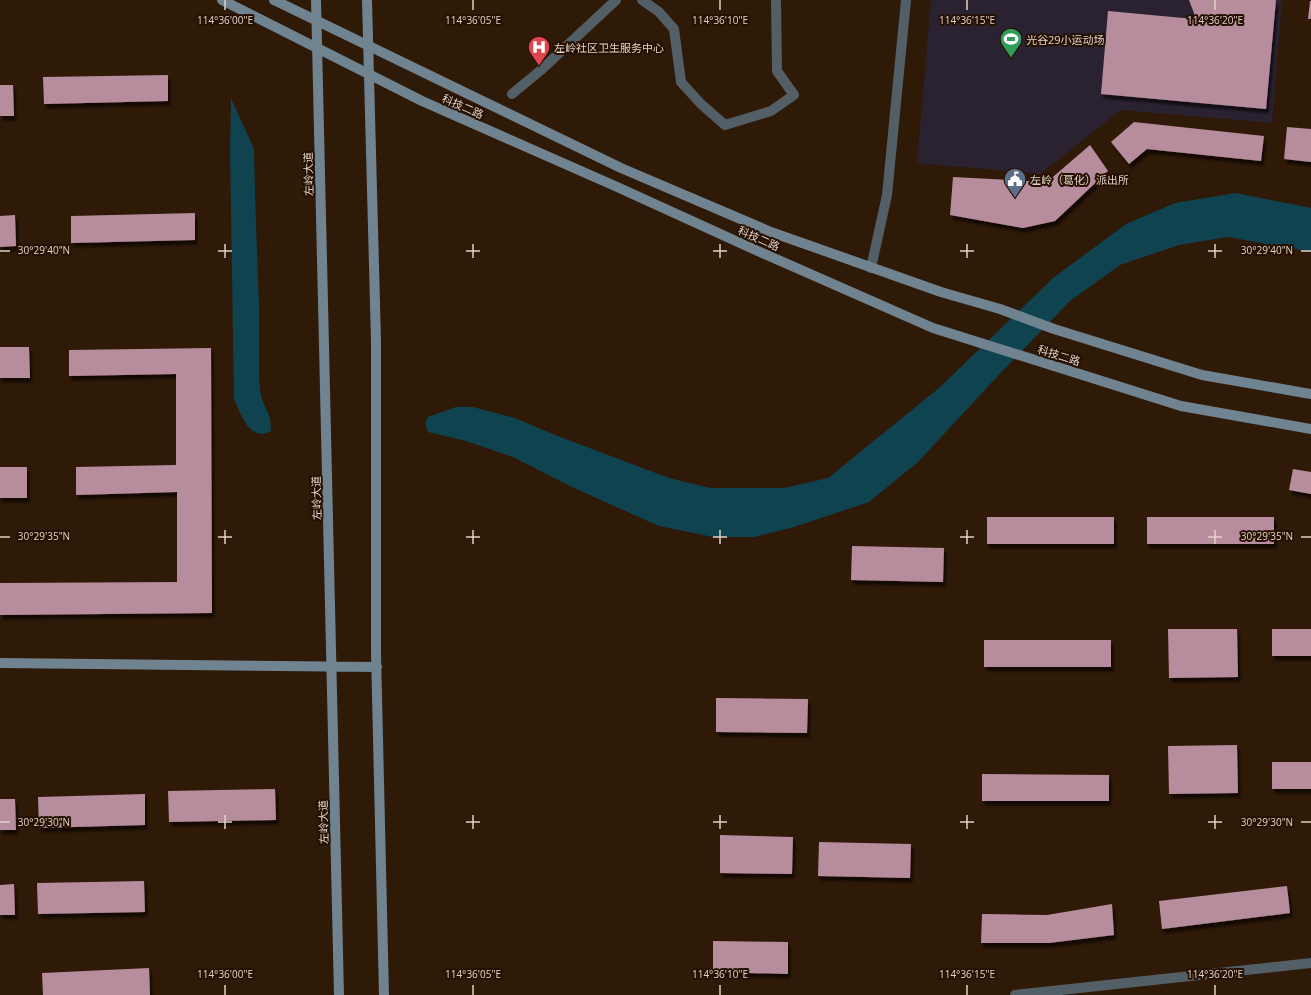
<svg xmlns="http://www.w3.org/2000/svg" width="1311" height="995" viewBox="0 0 1311 995" font-family="'Open Sans','Noto Sans SC',sans-serif">
	<defs>
		<filter id="shadow"><feDropShadow dx="2.5" dy="4.5" stdDeviation="1" flood-color="#0009"/></filter>
	</defs>
	<rect width="100%" height="100%" fill="#2f1907"/>
	<path fill="#2b2231" d="M931,0H1282L1272,123L1121,110L1040,174L917,163Z"/>
	<path fill="#0f4350" d="M231,98L254,149L255,196L259,304V375L261,397L270,418L271,431C250,443 241,414 234,399L230,151Z
		M1236,193L1311,208V252L1228,237L1179,245L1120,265L1070,301L995,379L918,462L869,502L794,527L754,537H713L659,526L574,488L513,457L466,441L428,432L425,423L428,417L456,407H473L515,418L555,435L669,478L710,488H784L828,478L939,388L1053,278L1126,224L1175,203Z"/>
	<path fill="#b78c9d" filter="url(#shadow)" d="M1189,0H1276L1266,109L1101,94L1108,11L1194,19V13Z
		M1310,1H1311V19H1308Z
		M168,75V101L44,104L43,77Z
		M0,85H13L14,116H0Z
		M1134,122L1264,136L1261,161L1147,149L1129,164L1111,142Z
		M1287,127L1311,129V162L1284,159Z
		M1090,145L1108,171L1055,221L1023,228L950,215L953,177L1047,182Z
		M195,213V240L71,243V216Z
		M15,215L16,246L0,247V216Z
		M0,347H29L30,378H0Z
		M211,348L212,613L0,615V583L177,582V492L76,495V467L176,465V374L69,376V350Z
		M0,467H27V498H0Z
		M1293,469L1311,472V494L1289,490Z
		M987,517H1114V544H987Z
		M1147,517H1274V544H1147Z
		M852,546L944,548L943,582L851,580Z
		M1168,629H1237L1238,677L1169,678Z
		M1272,629H1311V656H1272Z
		M984,640H1111V667H984Z
		M716,698L808,699L807,733L716,732Z
		M1237,745L1238,793L1169,794L1168,746Z
		M1272,762H1311V789H1272Z
		M982,774L1109,775V801H982Z
		M275,789L276,820L169,822L168,791Z
		M145,794V825L39,828L38,797Z
		M0,799H15L16,830H0Z
		M720,835L793,837L792,874L720,873Z
		M819,842L911,844L910,878L818,876Z
		M144,881L145,912L38,914L37,883Z
		M14,884L15,915H0V885Z
		M1287,886L1290,913L1162,929L1159,901Z
		M1112,904L1114,935L1049,943H981L982,914L1047,915Z
		M713,941L788,942V974L713,972Z
		M149,968L150,995H43L42,973Z"/>
	<g fill="none" stroke-linecap="round" stroke-linejoin="round">
		<path stroke="#525f67" stroke-width="10" d="M642,0L659,12L674,29L681,82L701,104L725,125L771,111L794,95L777,71L776,0
			M512,94L541,70L616,0
			M871,268L887,195L906,0
			M1015,995L1311,963"/>
		<path stroke="#6f8390" stroke-width="10" d="M222,0L422,101L615,186L760,252L933,328L1181,406L1311,429
			M274,0L621,168L771,232L941,292L1000,309L1054,329L1202,375L1311,394
			M316,0L339,995
			M367,0L376,342V653L384,995
			M0,663L377,667"/>
	</g>
	<path fill="none" stroke="#e1d2c7" stroke-width="1.5" d="M225,0V10M473,0V10M720,0V10M967,0V10M1215,0V10M225,244V258M473,244V258M720,244V258M967,244V258M1215,244V258M0,251H10M218,251H232M466,251H480M713,251H727M960,251H974M1208,251H1222M1301,251H1311M225,530V544M473,530V544M720,530V544M967,530V544M1215,530V544M0,537H10M218,537H232M466,537H480M713,537H727M960,537H974M1208,537H1222M1301,537H1311M225,815V829M473,815V829M720,815V829M967,815V829M1215,815V829M0,822H10M218,822H232M466,822H480M713,822H727M960,822H974M1208,822H1222M1301,822H1311M225,985V995M473,985V995M720,985V995M967,985V995M1215,985V995"/>
	<defs>
		<g id="stadium-pin" transform="scale(1.15)"><path d="M0 17L-7.5 6A9.5 9.5 0 1 1 7.5 6Z" fill="#2e9e5b" stroke="#251001"/><path d="M0-5a6.5 5 0 1 0 0 10a6.5 5 0 1 0 0-10ZM-3.5-1.8h7v3.6h-7Z" fill="#fff"/></g>
		<g id="hospital-pin" transform="scale(1.15)"><path d="M0 17L-7.5 6A9.5 9.5 0 1 1 7.5 6Z" fill="#e0444e" stroke="#251001"/><path d="M-5-5h3v3.5h4V-5h3V5h-3V1.5h-4V5h-3Z" fill="#fff"/></g>
		<g id="civic-pin" transform="scale(1.15)"><path d="M0 17L-7.5 6A9.5 9.5 0 1 1 7.5 6Z" fill="#5c6f8a" stroke="#251001"/><path d="M-.6-6.5H3V-4.5H.6V-3L4-1V1h2V6H-6V1h2V-1L-.6-3ZM-1.2 2.5V6h2.4V2.5Z" fill="#fff"/></g>
	</defs>
	<g fill-rule="evenodd">
		<use href="#stadium-pin" x="1011" y="39"/>
		<use href="#hospital-pin" x="539" y="47"/>
		<use href="#civic-pin" x="1015" y="179"/>
	</g>
	<g text-anchor="middle" dominant-baseline="central" stroke-width="4" stroke-linejoin="round" paint-order="stroke">
		<g font-size="11" fill="#e1d2c7" stroke="#251001" text-anchor="start">
			<text x="1026" y="39">光谷29小运动场</text>
			<text x="554" y="47">左岭社区卫生服务中心</text>
			<text x="1030" y="179">左岭（葛化）派出所</text>
		</g>
		<g font-size="11" fill="#e1d2c7" stroke="#251001">
			<text transform="translate(463 106) rotate(24)">科技二路</text>
			<text transform="translate(308 174) rotate(-91)">左岭大道</text>
			<text transform="translate(759 238) rotate(24)">科技二路</text>
			<text transform="translate(1059 355) rotate(17)">科技二路</text>
			<text transform="translate(316 498) rotate(-91)">左岭大道</text>
			<text transform="translate(323 822) rotate(-91)">左岭大道</text>
		</g>
	</g>
	<g font-size="10" text-anchor="middle" fill="#e1d2c7" stroke="#251001" stroke-width="4" stroke-linejoin="round" paint-order="stroke">
		<text x="225" y="24">114°36'00"E</text>
		<text x="473" y="24">114°36'05"E</text>
		<text x="720" y="24">114°36'10"E</text>
		<text x="967" y="24">114°36'15"E</text>
		<text x="1215" y="24">114°36'20"E</text>
		<text x="44" y="254">30°29'40"N</text>
		<text x="1267" y="254">30°29'40"N</text>
		<text x="44" y="540">30°29'35"N</text>
		<text x="1267" y="540">30°29'35"N</text>
		<text x="44" y="826">30°29'30"N</text>
		<text x="1267" y="826">30°29'30"N</text>
		<text x="225" y="978">114°36'00"E</text>
		<text x="473" y="978">114°36'05"E</text>
		<text x="720" y="978">114°36'10"E</text>
		<text x="967" y="978">114°36'15"E</text>
		<text x="1215" y="978">114°36'20"E</text>
	</g>
</svg>
